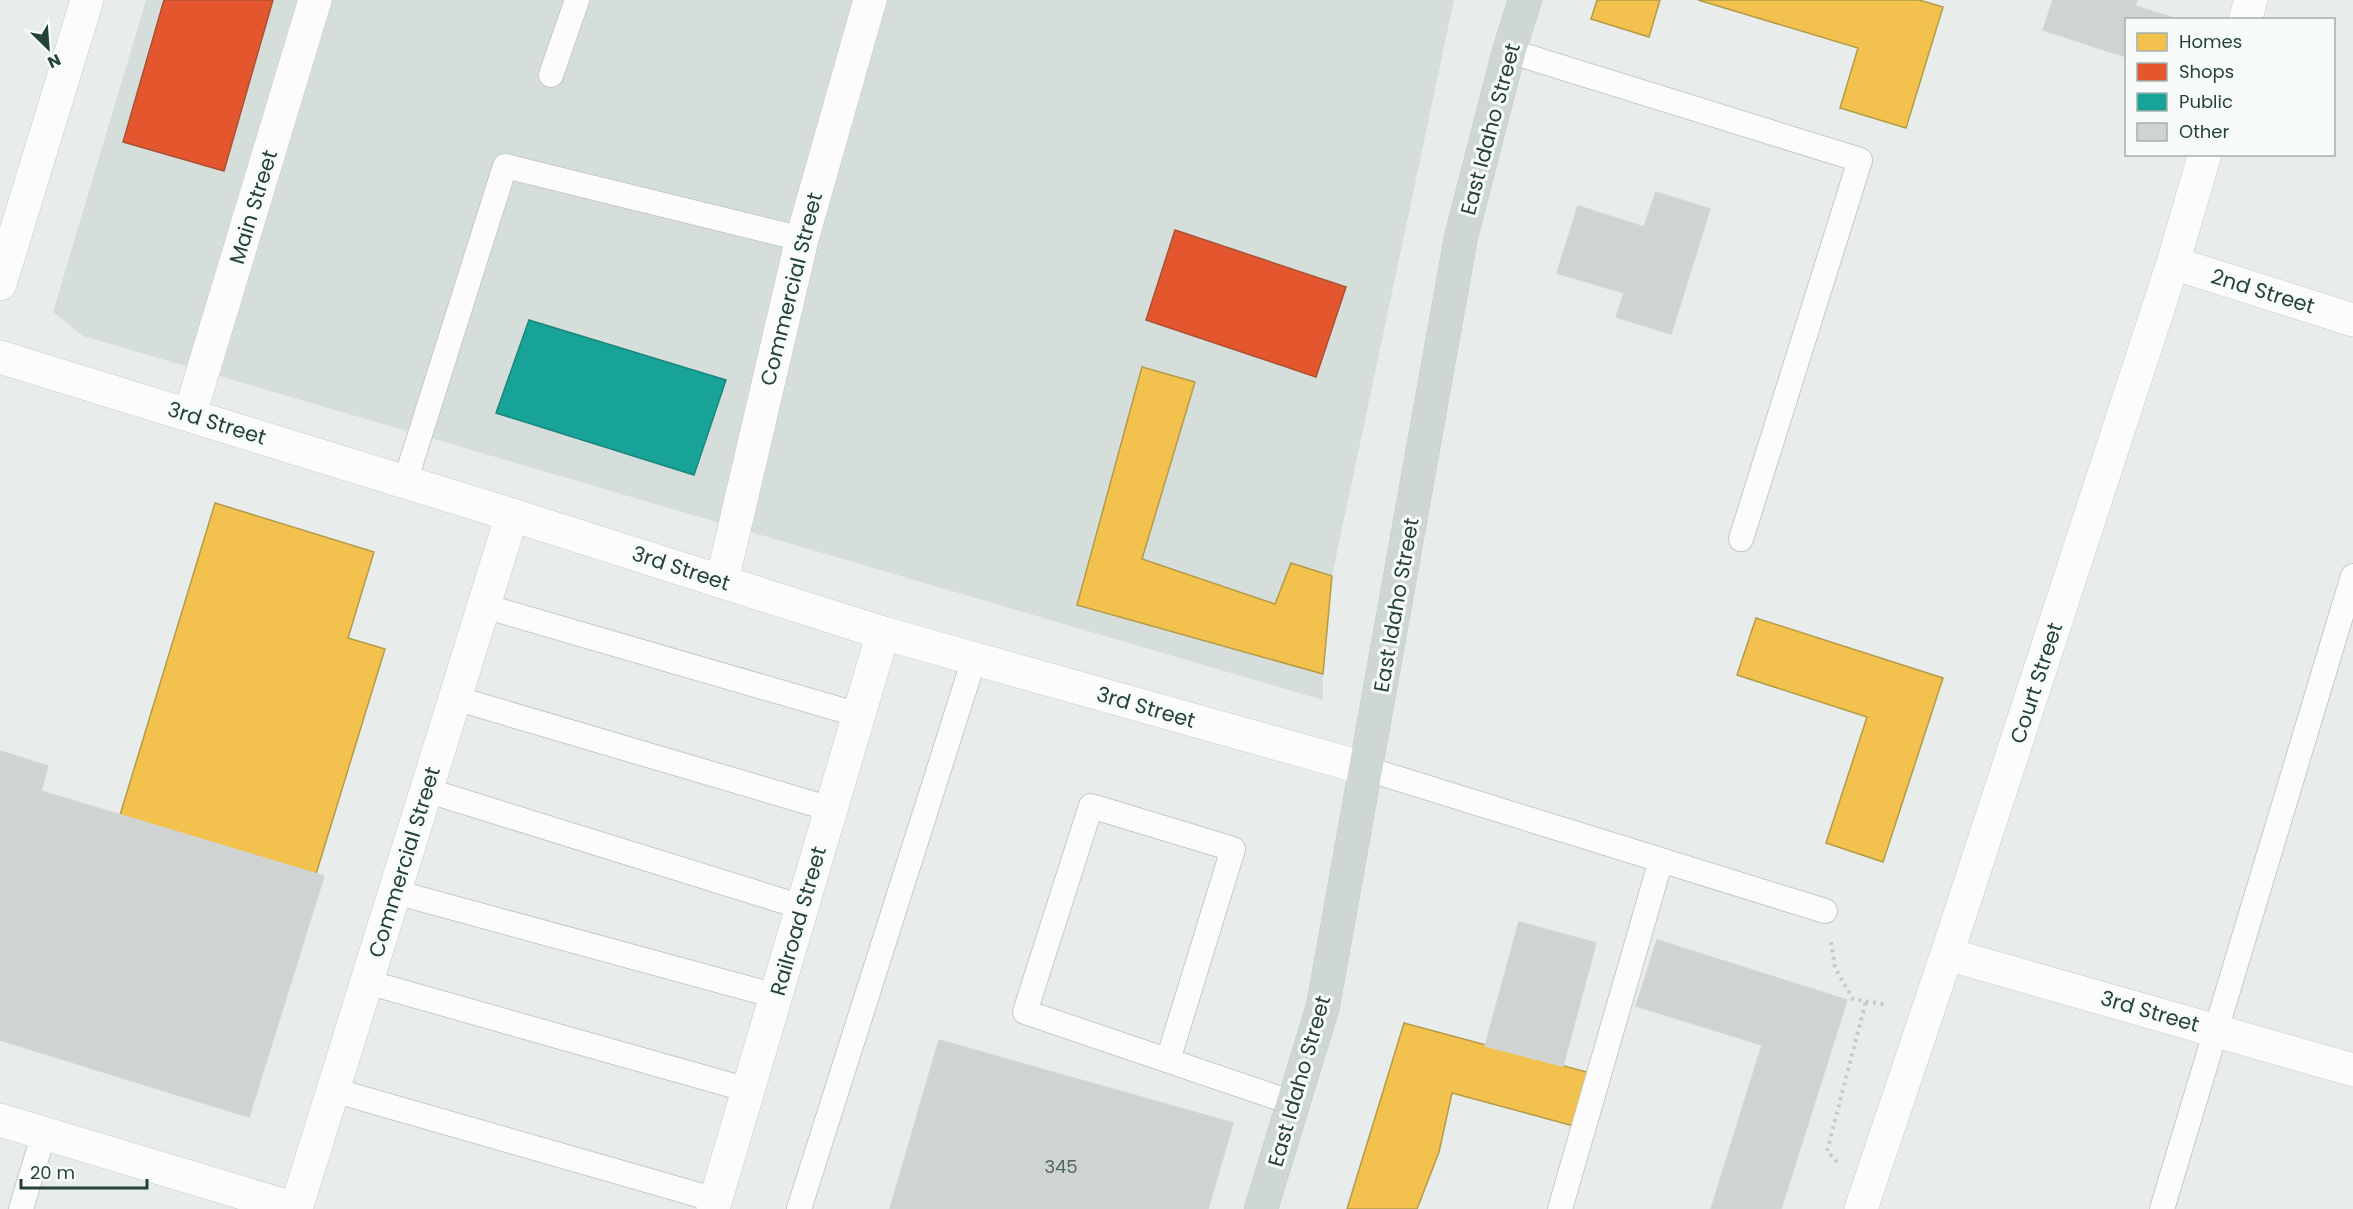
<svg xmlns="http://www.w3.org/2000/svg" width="2353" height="1209" viewBox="0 0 2353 1209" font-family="Poppins,sans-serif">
	<rect width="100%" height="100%" fill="#e8edeb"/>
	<path fill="#d6dedb" d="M146,0H1454L1332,576L1323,674V700L83,336L53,312Z"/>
	<path fill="#f2c14e" stroke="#b49b48" stroke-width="1.5" d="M1597,0H1660L1649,37L1591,19Z
		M1698,0H1919L1943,7L1906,128L1840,108L1858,48Z
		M1142,367L1195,382L1142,559L1275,604L1291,563L1332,576L1323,674L1077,605Z
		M215,503L374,552L348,638L385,649L316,874L120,815Z
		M1756,618L1943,678L1883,862L1826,843L1867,717L1737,675Z
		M1404,1023L1598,1075L1581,1128L1452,1093L1439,1152L1417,1209H1347Z"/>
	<path fill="#e4572e" stroke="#aa5132" stroke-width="1.5" d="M164,0H273L224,171L123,142Z
		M1175,230L1346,287L1316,377L1146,320Z"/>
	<path fill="#17a398" stroke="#1b867c" stroke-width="1.5" d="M529,320L726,380L694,475L496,413Z"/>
	<path fill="#cfd4d2" stroke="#d1d6d4" stroke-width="1.5" d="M2053,0H2137L2135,6L2180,20H2126V57L2043,30Z
		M1656,192L1710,209L1671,334L1616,317L1624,293L1557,273L1578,206L1644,227Z
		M0,751L48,766L41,791L324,876L249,1117L0,1040Z
		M1519,922L1596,943L1563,1066L1485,1046Z
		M1657,940L1847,1000L1781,1209H1711L1762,1045L1636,1006Z
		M939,1040L1233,1123L1208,1209H890Z"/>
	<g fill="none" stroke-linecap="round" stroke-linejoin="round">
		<g stroke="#c5cac8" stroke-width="26">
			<path id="service" d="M1509,51L1860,160L1741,539
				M551,75L577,0
				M405,482L505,166L802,239
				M484,606L859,715
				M455,698L831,809
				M1364,768L1825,911
				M426,790L802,907
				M395,892L776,996
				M367,982L748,1090
				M1168,1060L1233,849L1091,806L1025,1012L1293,1103
				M333,1090L716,1200
				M21,1209L44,1133
				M799,1209L974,659
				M1560,1209L1661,860
				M2162,1209L2353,576"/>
		</g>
		<g stroke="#c5cac8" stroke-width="34">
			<path id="minor" d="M2245,20L2251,0
				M2173,263L2353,320
				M190,414L315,0
				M722,581L802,239L870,0
				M1947,954L2353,1070
				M296,1209L512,515
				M713,1209L883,633
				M1861,1209L1947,954L2173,263L2205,154"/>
		</g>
		<g stroke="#c5cac8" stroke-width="34">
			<path id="tertiary" d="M0,357L512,515L883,633L1364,768
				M0,1120L296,1209"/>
		</g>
		<g stroke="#c3cbc8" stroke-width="34">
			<path id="secondary" d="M0,284L87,0"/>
		</g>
		<g stroke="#c3ccc9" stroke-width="34">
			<path id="primary" d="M1261,1209L1323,1006L1461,237L1509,51L1525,0"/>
		</g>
		<path stroke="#c3ccca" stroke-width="4" stroke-dasharray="3 4.5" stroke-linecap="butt" d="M1831,942L1835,968L1853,999L1888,1005
			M1837,1162L1827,1151L1866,1001"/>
		<use href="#service" stroke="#fcfcfc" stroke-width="24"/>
		<use href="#minor" stroke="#fcfcfc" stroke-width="33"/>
		<use href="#tertiary" stroke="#fcfcfc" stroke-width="33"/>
		<use href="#secondary" stroke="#fcfcfc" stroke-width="33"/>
		<use href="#primary" stroke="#cfd7d5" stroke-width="33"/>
	</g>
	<g text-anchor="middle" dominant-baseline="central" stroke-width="6" stroke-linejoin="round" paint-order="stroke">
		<g font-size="18" fill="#506761">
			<text x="1061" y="1166">345</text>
		</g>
		<g font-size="21" fill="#24423a" stroke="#f7fbf9">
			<text transform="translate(1490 129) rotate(-75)">East Idaho Street</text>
			<text transform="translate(253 207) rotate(-73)">Main Street</text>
			<text transform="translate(791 289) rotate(-76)">Commercial Street</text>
			<text transform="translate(2263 291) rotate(17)">2nd Street</text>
			<text transform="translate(217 423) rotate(17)">3rd Street</text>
			<text transform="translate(681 568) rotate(18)">3rd Street</text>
			<text transform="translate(1396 605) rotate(-80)">East Idaho Street</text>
			<text transform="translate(2036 683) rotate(-72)">Court Street</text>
			<text transform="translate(1146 707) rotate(16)">3rd Street</text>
			<text transform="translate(404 862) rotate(-73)">Commercial Street</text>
			<text transform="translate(798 921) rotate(-74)">Railroad Street</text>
			<text transform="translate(2150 1011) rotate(16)">3rd Street</text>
			<text transform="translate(1299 1081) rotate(-74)">East Idaho Street</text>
		</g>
	</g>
	<rect x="2125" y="18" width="210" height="138" fill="#f7fbf9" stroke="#a3b1ad" stroke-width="1.5"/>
	<rect x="2137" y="33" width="30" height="18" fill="#f2c14e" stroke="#a3b1ad" stroke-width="1.5"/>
	<text x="2179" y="48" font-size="18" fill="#24423a">Homes</text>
	<rect x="2137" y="63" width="30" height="18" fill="#e4572e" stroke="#a3b1ad" stroke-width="1.5"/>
	<text x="2179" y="78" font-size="18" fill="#24423a">Shops</text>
	<rect x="2137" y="93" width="30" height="18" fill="#17a398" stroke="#a3b1ad" stroke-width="1.5"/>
	<text x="2179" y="108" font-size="18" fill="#24423a">Public</text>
	<rect x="2137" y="123" width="30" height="18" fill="#cfd4d2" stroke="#a3b1ad" stroke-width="1.5"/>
	<text x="2179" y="138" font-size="18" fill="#24423a">Other</text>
	<g transform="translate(48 48) rotate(155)" stroke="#f7fbf9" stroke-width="4.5" paint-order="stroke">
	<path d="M0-4.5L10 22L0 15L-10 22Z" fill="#24423a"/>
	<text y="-9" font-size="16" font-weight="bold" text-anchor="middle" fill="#24423a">N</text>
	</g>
	<path d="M21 1179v9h126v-9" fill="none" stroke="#24423a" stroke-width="3"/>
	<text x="30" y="1179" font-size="18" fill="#24423a" stroke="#f7fbf9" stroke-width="4.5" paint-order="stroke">20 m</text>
</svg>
